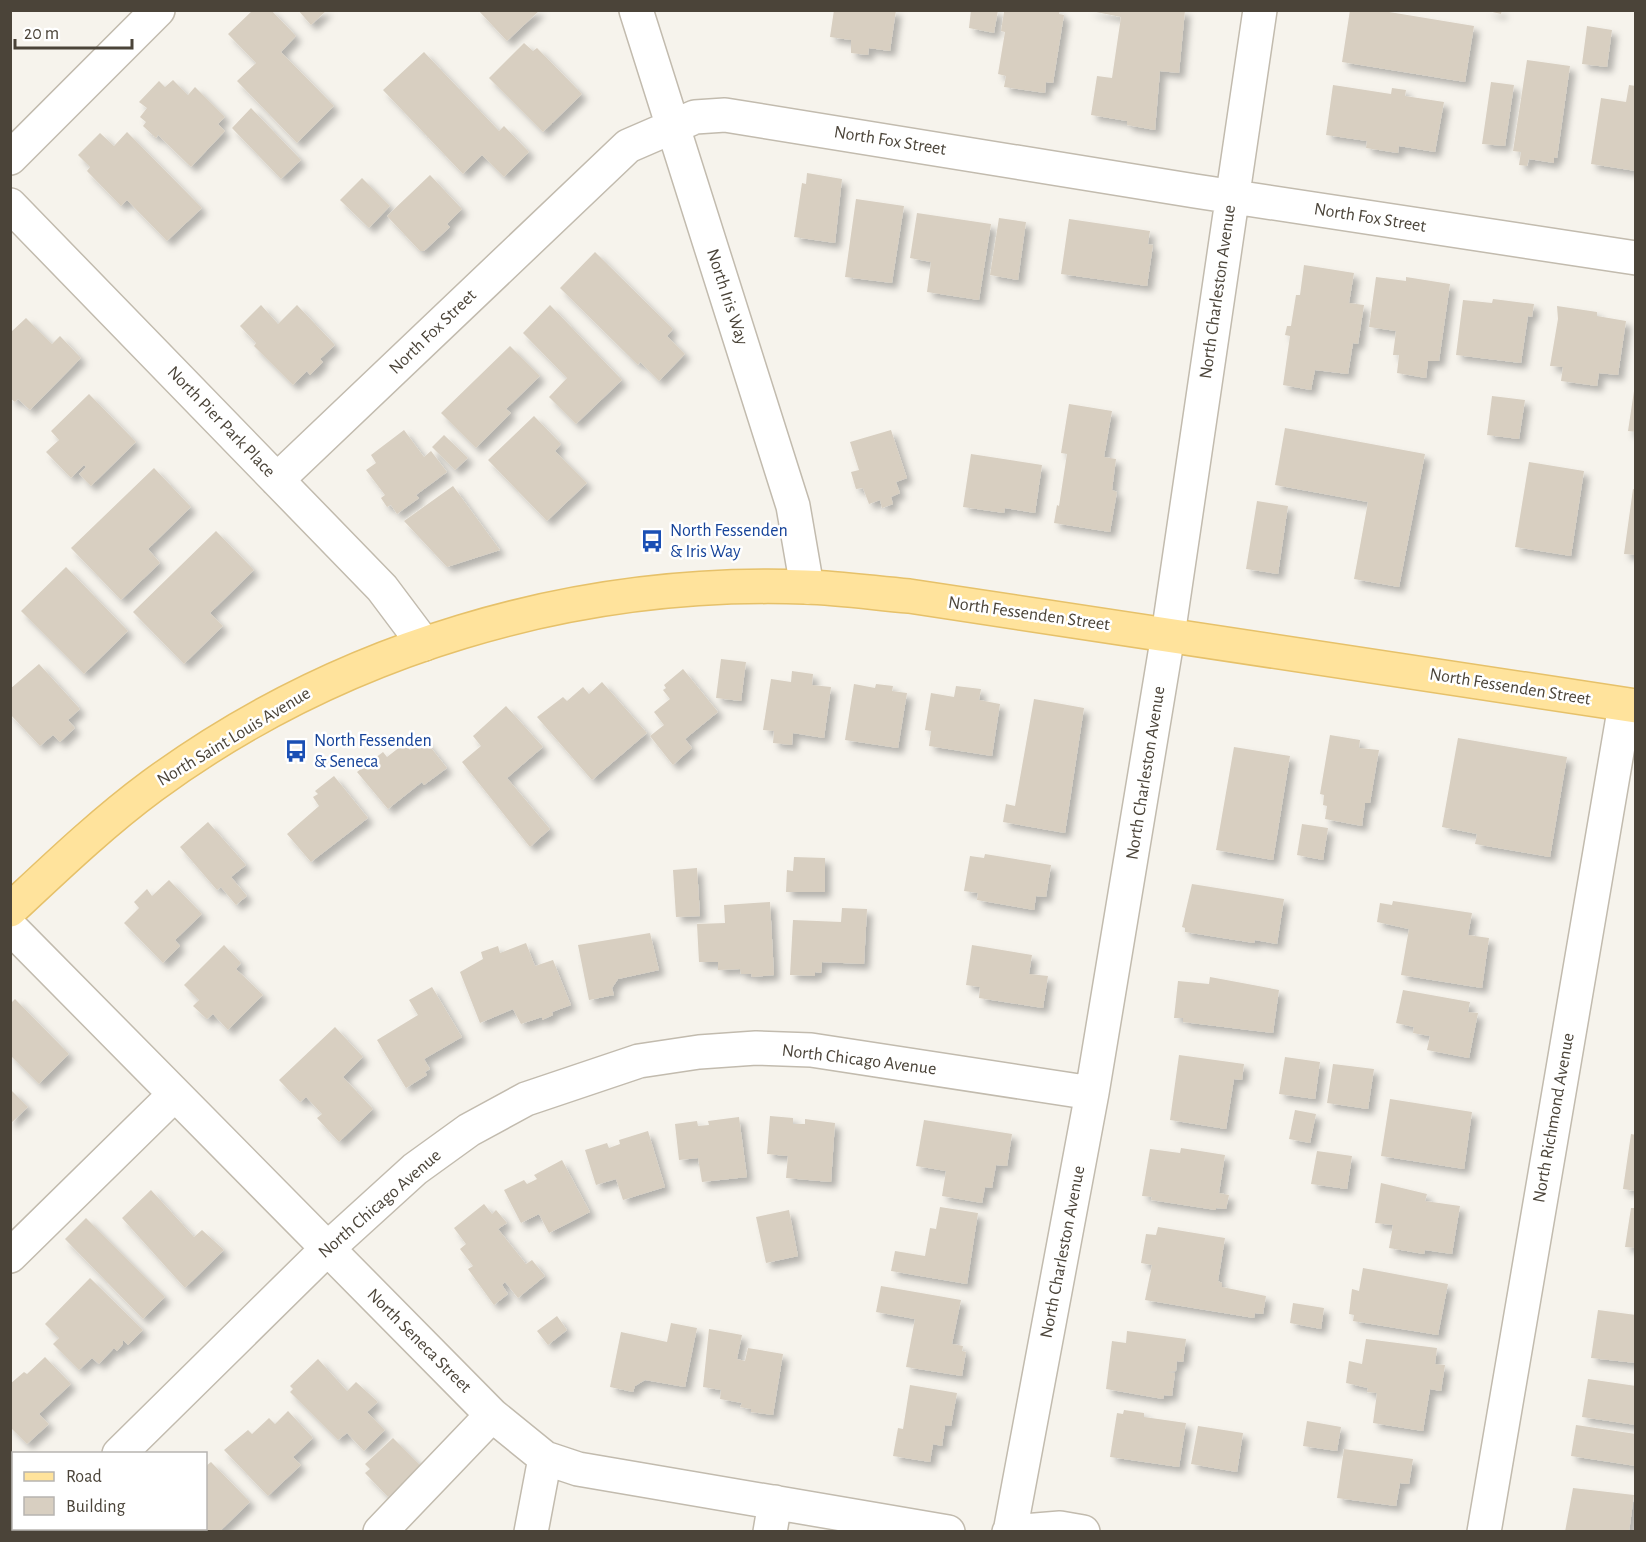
<svg xmlns="http://www.w3.org/2000/svg" width="1646" height="1542" viewBox="0 0 1646 1542" font-family="'Alegreya Sans',sans-serif">
	<defs>
		<filter id="shadow"><feDropShadow dx="5.5" dy="5.5" stdDeviation="3" flood-color="#0004"/></filter>
	</defs>
	<rect width="100%" height="100%" fill="#f6f3ec"/>
	<path fill="#d8cfc1" filter="url(#shadow)" d="M253,10H271L296,36L281,52L334,106L297,143L237,81L256,63L228,34Z
		M298,10H327L311,25Z
		M478,10H540L507,41Z
		M834,10H896L890,51L869,48L868,55L851,53V40L830,37Z
		M971,10H998L994,33L969,28Z
		M1008,10H1060L1059,14L1064,15L1053,83L1046,82L1045,93L1004,87L1006,76L998,74L1005,32L1001,31L1004,12Z
		M1086,10H1185L1179,73L1160,71L1155,130L1127,125V121L1091,115L1097,76L1112,78L1121,17Z
		M1350,10H1377L1474,26L1465,82L1342,62Z
		M1484,10H1502L1501,14Z
		M1587,26L1612,30L1607,67L1582,64Z
		M524,43L533,51L537,48L582,94L543,132L489,78Z
		M424,52L499,131L504,126L529,152L504,177L482,155L463,174L383,90Z
		M1527,60L1570,66L1557,158L1554,157V163L1529,159L1527,166L1519,165L1521,152L1513,151Z
		M173,80L188,95L195,87L225,117L218,124L225,131L191,167L158,135L156,138L143,126L146,122L140,117L147,108L139,102L159,81L165,87Z
		M1491,82L1514,85L1505,146L1482,144Z
		M1333,85L1391,94L1392,88L1406,90L1405,96L1444,102L1435,152L1399,146L1398,153L1366,148L1367,141L1326,135Z
		M1629,85L1636,86V171L1591,164L1601,98L1626,102Z
		M251,108L301,160L281,179L232,128Z
		M127,132L202,208L167,241L127,200L121,206L87,171L90,167L78,155L100,133L114,146Z
		M807,173L842,179L835,243L794,237L802,183L806,184Z
		M430,175L462,209L447,224L450,227L424,251H420L387,216Z
		M362,178L390,206L369,228L340,200Z
		M856,199L904,206L892,283L845,277Z
		M917,213L991,224L979,300L927,292L931,262L910,258Z
		M999,218L1026,222L1018,280L990,275Z
		M1069,219L1150,231L1148,244L1153,245L1147,286L1061,274Z
		M595,252L673,329L667,336L685,354L659,381L640,362L638,365L560,288Z
		M1304,265L1354,273L1349,303L1364,305L1358,344L1353,343L1348,374L1315,370L1311,390L1283,385L1290,336L1285,335L1287,326H1291L1296,295H1300Z
		M1376,277L1406,281V277L1450,284L1439,361H1428L1426,378L1397,373L1399,355H1393L1396,331L1369,327Z
		M1493,299L1534,304L1532,317L1528,316L1521,363L1456,355L1463,300L1492,303Z
		M261,305L278,324L297,305L335,345L320,359L323,362L310,375L307,371L293,385L254,346L256,343L240,326Z
		M550,305L622,380L576,424L549,397L567,378L523,333Z
		M1557,306L1597,312V316L1626,321L1618,375L1599,373L1597,386L1561,381L1563,367L1550,366L1558,319Z
		M26,318L52,344L60,336L81,358L30,410L18,399L15,402L10,398V333Z
		M510,346L540,376L506,409L511,413L476,448L441,413Z
		M1634,391H1636V432L1628,431Z
		M89,394L136,442L91,486L79,474L86,467L84,465L71,478L46,452L59,440L51,431Z
		M1492,396L1525,400L1519,439L1487,435Z
		M1069,404L1112,411L1104,457L1116,459L1112,490L1117,492L1110,532L1054,523L1057,505L1059,506L1067,454L1061,453Z
		M534,416L561,444L555,451L587,483L547,521L488,460Z
		M1285,428L1425,454L1399,587L1354,579L1368,502L1275,485Z
		M404,430L424,457L431,451L447,472L416,495L419,498L397,514L391,505L387,507L381,498L385,495L366,470L376,463L371,455Z
		M891,430L907,478L896,482L900,493L891,497L893,504L882,508L880,500L869,504L863,488L856,489L851,472L859,470L850,442Z
		M444,435L468,458L455,470L432,447Z
		M971,454L1042,465L1035,513L1005,508L1004,513L963,507Z
		M1529,462L1584,471L1571,556L1515,547Z
		M154,468L191,507L148,549L160,563L121,600L71,548Z
		M453,486L500,550L447,567L404,521Z
		M1633,489L1636,490V555L1624,554Z
		M1257,501L1288,506L1278,574L1246,569Z
		M216,531L254,570L210,613L223,626L184,664L133,612Z
		M66,567L128,631L84,674L21,611Z
		M721,659L746,662L741,701L716,698Z
		M39,664L80,709L68,720L75,728L60,742L53,735L40,746L10,714V689Z
		M683,669L718,712L685,739L692,748L673,765L650,736L664,725L654,712L670,699L663,690L666,688L664,685Z
		M792,671L813,674L812,685L831,687L824,738L793,733L792,745L773,743L774,731L763,730L771,679L791,682Z
		M602,682L647,733L592,780L537,717L563,697L567,701L583,687L589,694Z
		M854,684L875,688L876,684L893,686L892,691L907,693L898,748L845,740Z
		M956,686L981,689L979,700L1000,704L992,756L929,746L931,731L925,730L931,693L954,697Z
		M1034,699L1084,708L1065,833L1003,822L1006,804L1015,806Z
		M506,706L543,747L507,778L550,829L530,847L462,762L481,746L473,736Z
		M1330,735L1360,740L1359,748L1379,750L1370,803H1365L1362,826L1325,819L1327,806L1323,805L1324,795L1320,794Z
		M1458,738L1567,757L1550,857L1475,844L1477,834L1442,827Z
		M424,739L447,768L424,785L422,782L388,809L357,772L383,752L387,757L405,743L410,750Z
		M1234,747L1290,756L1273,860L1216,850Z
		M334,776L368,818L311,862L287,834L319,806L313,797L318,794L315,791Z
		M208,822L246,865L231,877L247,896L236,905L221,887L217,890L180,847Z
		M1302,824L1328,828L1323,860L1297,855Z
		M985,854L1051,865L1046,897L1036,896L1034,910L977,900L978,893L964,891L970,856L984,858Z
		M794,857L825,858V892H786L787,870L793,871Z
		M697,868L700,916L676,917L673,870Z
		M169,880L202,914L175,940L180,946L163,963L124,923L139,908L134,902L147,889L152,896Z
		M1192,884L1284,899L1277,944L1255,940L1254,943L1185,932V928L1182,927Z
		M1393,901L1472,913L1468,935L1489,938L1482,988L1401,975L1409,929L1377,922L1380,903L1392,905Z
		M770,902L774,975L752,977L751,974H741L740,969L718,970V962H699L697,924L725,923L724,905Z
		M842,908L867,909L864,964L822,962L821,973L815,972V976L790,975L793,920L841,922Z
		M650,933L659,970L618,979L612,988L614,995L589,1000L578,945Z
		M526,943L535,966L553,960L571,1005L552,1012L553,1015L542,1020V1017L521,1024L513,1009L480,1023L460,972L483,959L481,952L498,946L500,953Z
		M224,945L241,963L236,969L263,995L228,1030L213,1014L207,1019L193,1006L199,1000L184,985Z
		M972,945L1032,955L1029,974L1048,976L1043,1008L979,998L980,987L966,985Z
		M1210,977L1279,990L1273,1033L1183,1022V1018H1174L1178,981L1209,984Z
		M432,987L462,1037L424,1059L430,1069L425,1072L427,1075L406,1088L377,1040L418,1015L409,1000Z
		M1403,990L1470,1002L1468,1012L1478,1013L1469,1058L1427,1050L1430,1036L1413,1033L1414,1027L1396,1023Z
		M15,999L69,1054L39,1084L10,1055V1004Z
		M335,1027L363,1057L343,1077L373,1109L339,1142L317,1118L322,1114L306,1097L300,1102L279,1080Z
		M1179,1055L1244,1064L1242,1080L1234,1079L1226,1129L1170,1120Z
		M1285,1057L1320,1062L1315,1099L1279,1094Z
		M1333,1064L1374,1069L1368,1109L1327,1103Z
		M10,1089L28,1107L10,1124Z
		M1390,1099L1472,1112L1464,1169L1381,1156Z
		M1295,1110L1316,1114L1310,1143L1289,1139Z
		M770,1116L793,1118V1124H805V1119L835,1123L831,1182L786,1178L788,1156L767,1154Z
		M739,1117L747,1177L702,1182L698,1158L679,1160L675,1124L697,1121L698,1126L709,1125L708,1121Z
		M924,1120L1012,1134L1007,1166L996,1165L992,1188L985,1187L982,1203L942,1196L946,1171L916,1166Z
		M648,1131L665,1187L623,1200L616,1179L596,1185L585,1150L607,1143L609,1148L620,1144L619,1140Z
		M1631,1134L1636,1135V1191L1623,1189Z
		M1181,1148L1225,1155L1219,1193L1229,1195L1226,1209L1216,1208V1210L1151,1200L1152,1197L1142,1196L1150,1149L1180,1153Z
		M1317,1151L1352,1156L1347,1189L1311,1184Z
		M562,1160L590,1212L549,1233L539,1214L521,1223L504,1190L524,1180L527,1184L537,1179L534,1175Z
		M1381,1183L1427,1194L1425,1201L1460,1206L1452,1254L1425,1250L1424,1254L1389,1248L1393,1225L1375,1223Z
		M151,1190L194,1237L202,1230L224,1250L185,1288L122,1218Z
		M484,1204L492,1214L496,1210L507,1223L498,1229L526,1264L532,1260L545,1276L518,1298L505,1282L502,1285L508,1294L494,1305L468,1269L473,1266L460,1249L466,1244L454,1228Z
		M940,1207L978,1213L967,1284L891,1271L895,1251L925,1256L930,1228L936,1229Z
		M1631,1208H1636V1248L1625,1247Z
		M789,1210L798,1256L766,1263L756,1217Z
		M86,1218L165,1297L143,1319L65,1239Z
		M1158,1227L1225,1238L1218,1281L1222,1283V1287L1266,1296L1263,1314L1255,1313L1254,1318L1145,1300L1152,1265L1141,1263L1146,1234L1156,1235Z
		M1363,1268L1448,1284L1438,1335L1353,1321L1354,1315L1349,1314L1352,1289L1359,1291Z
		M90,1278L143,1330L128,1345L123,1340V1344L117,1351L114,1348L99,1364L92,1358L79,1370L53,1344L59,1338L45,1324Z
		M881,1286L961,1300L952,1344L963,1346L962,1351L966,1352L962,1376L906,1367L915,1319L876,1312Z
		M1293,1303L1324,1308L1321,1329L1290,1323Z
		M1598,1310L1636,1315V1363L1591,1358Z
		M557,1316L567,1330L548,1345L537,1331Z
		M671,1323L697,1328L685,1387L645,1380L635,1386L633,1392L610,1387L621,1332L667,1342Z
		M709,1329L742,1335L737,1359L745,1361L748,1348L783,1354L773,1415L751,1412V1409L740,1407L742,1403L720,1399L721,1390L703,1387Z
		M1127,1331L1186,1339L1183,1362L1177,1361L1176,1371L1167,1372L1175,1373L1172,1396L1164,1395L1163,1399L1106,1389L1112,1341L1126,1343Z
		M1366,1339L1437,1348L1435,1364L1445,1365L1441,1391L1430,1389L1423,1431L1373,1423L1377,1393L1367,1392L1368,1388L1346,1383L1349,1361L1362,1364Z
		M45,1357L71,1384L39,1414L49,1424L27,1444L10,1427V1384L24,1372L27,1374Z
		M318,1359L347,1391L356,1382L378,1402L367,1412L385,1430L364,1451L347,1433L338,1440L290,1392L293,1389L290,1386Z
		M1588,1379L1636,1386V1425L1582,1417Z
		M910,1385L957,1393L951,1426L945,1425L942,1446L933,1444L930,1462L893,1456L898,1428L903,1429Z
		M1124,1410L1144,1413V1417L1186,1423L1179,1467L1110,1457L1117,1413L1123,1414Z
		M288,1411L313,1438L293,1457L301,1465L268,1496L224,1450L248,1430L252,1434L269,1418L275,1424Z
		M1307,1421L1341,1427L1337,1451L1303,1446Z
		M1576,1425L1636,1434V1466L1571,1456Z
		M1198,1426L1243,1433L1237,1472L1191,1464Z
		M393,1438L421,1466L388,1497L365,1473L370,1469L365,1464Z
		M1344,1449L1413,1459L1409,1484L1400,1483L1396,1506L1337,1498Z
		M211,1462L250,1502L219,1532H177L174,1528H206V1466Z
		M1573,1488L1634,1495L1629,1532H1565Z"/>
	<g fill="none" stroke-linecap="round" stroke-linejoin="round">
		<g stroke="#c2bbae" stroke-width="36">
			<path id="minor" d="M636,10L793,506L807,587
				M10,158L158,10
				M10,205L382,588L424,644
				M277,480L628,146L695,117L725,115L1195,191L1636,258
				M10,927L492,1415L545,1458L578,1469L948,1532
				M10,1256L175,1094
				M119,1454L327,1249L415,1169L469,1130L526,1099L639,1061L699,1052L756,1048L811,1050L1092,1093
				M52,1532L53,1528
				M380,1532L492,1415
				M531,1532L545,1458
				M770,1532L775,1502
				M1009,1532L1060,1528L1083,1532
				M1010,1532L1092,1093L1168,635L1260,10
				M1484,1532L1625,705"/>
		</g>
		<g stroke="#e6c16a" stroke-width="36">
			<path id="major" d="M10,910C56,867 102,823 152,786C340,648 573,579 805,587C840,588 874,593 909,596L1636,706"/>
		</g>
		<use href="#minor" stroke="#fff" stroke-width="33"/>
		<use href="#major" stroke="#ffe39c" stroke-width="33"/>
	</g>
	<defs>
		<g id="bus-bare" transform="scale(1.8)"><path d="M-5-6H5V4H4V6H2V4H-2V6H-4V4H-5ZM-3.5-4V0h7V-4ZM-3.5 1.2v1.5H-2V1.2ZM2 1.2v1.5H3.5V1.2Z" fill="#1a4fb4" stroke="#fff" stroke-width="2.5" paint-order="stroke"/></g>
	</defs>
	<g fill-rule="evenodd">
		<use href="#bus-bare" x="652" y="541"/>
		<use href="#bus-bare" x="296" y="751"/>
	</g>
	<g text-anchor="middle" dominant-baseline="central" stroke-width="5" stroke-linejoin="round" paint-order="stroke">
		<g font-size="18" fill="#4b4439" stroke="#fff">
			<text transform="translate(890 141) rotate(9)">North Fox Street</text>
			<text transform="translate(1370 218) rotate(9)">North Fox Street</text>
			<text transform="translate(1218 292) rotate(-82)">North Charleston Avenue</text>
			<text transform="translate(727 297) rotate(72)">North Iris Way</text>
			<text transform="translate(433 332) rotate(-44)">North Fox Street</text>
			<text transform="translate(221 422) rotate(46)">North Pier Park Place</text>
			<text transform="translate(1029 614) rotate(8)">North Fessenden Street</text>
			<text transform="translate(1510 687) rotate(9)">North Fessenden Street</text>
			<text transform="translate(234 737) rotate(-31)">North Saint Louis Avenue</text>
			<text transform="translate(1146 773) rotate(-81)">North Charleston Avenue</text>
			<text transform="translate(859 1060) rotate(7)">North Chicago Avenue</text>
			<text transform="translate(1554 1118) rotate(-80)">North Richmond Avenue</text>
			<text transform="translate(380 1204) rotate(-41)">North Chicago Avenue</text>
			<text transform="translate(1063 1252) rotate(-79)">North Charleston Avenue</text>
			<text transform="translate(419 1341) rotate(45)">North Seneca Street</text>
		</g>
		<g font-size="18" fill="#164399" stroke="#fff" text-anchor="start">
			<text x="670" y="531">North Fessenden<tspan x="670" dy="21">&amp; Iris Way</tspan></text>
			<text x="314" y="741">North Fessenden<tspan x="314" dy="21">&amp; Seneca</tspan></text>
		</g>
	</g>
	<rect width="1646" height="1542" fill="none" stroke="#4b4439" stroke-width="24"/>
	<rect x="12" y="1452" width="195" height="78" fill="#ffffff" stroke="#b7b4b0" stroke-width="1.5"/>
	<rect x="24" y="1472" width="30" height="9" fill="#ffe39c" stroke="#b7b4b0" stroke-width="1.5"/>
	<text x="66" y="1482" font-size="18" fill="#4b4439">Road</text>
	<rect x="24" y="1497" width="30" height="18" fill="#d8cfc1" stroke="#b7b4b0" stroke-width="1.5"/>
	<text x="66" y="1512" font-size="18" fill="#4b4439">Building</text>
	<path d="M15 39v9h117v-9" fill="none" stroke="#4b4439" stroke-width="3"/>
	<text x="24" y="39" font-size="18" fill="#4b4439" stroke="#ffffff" stroke-width="4.5" paint-order="stroke">20 m</text>
</svg>
